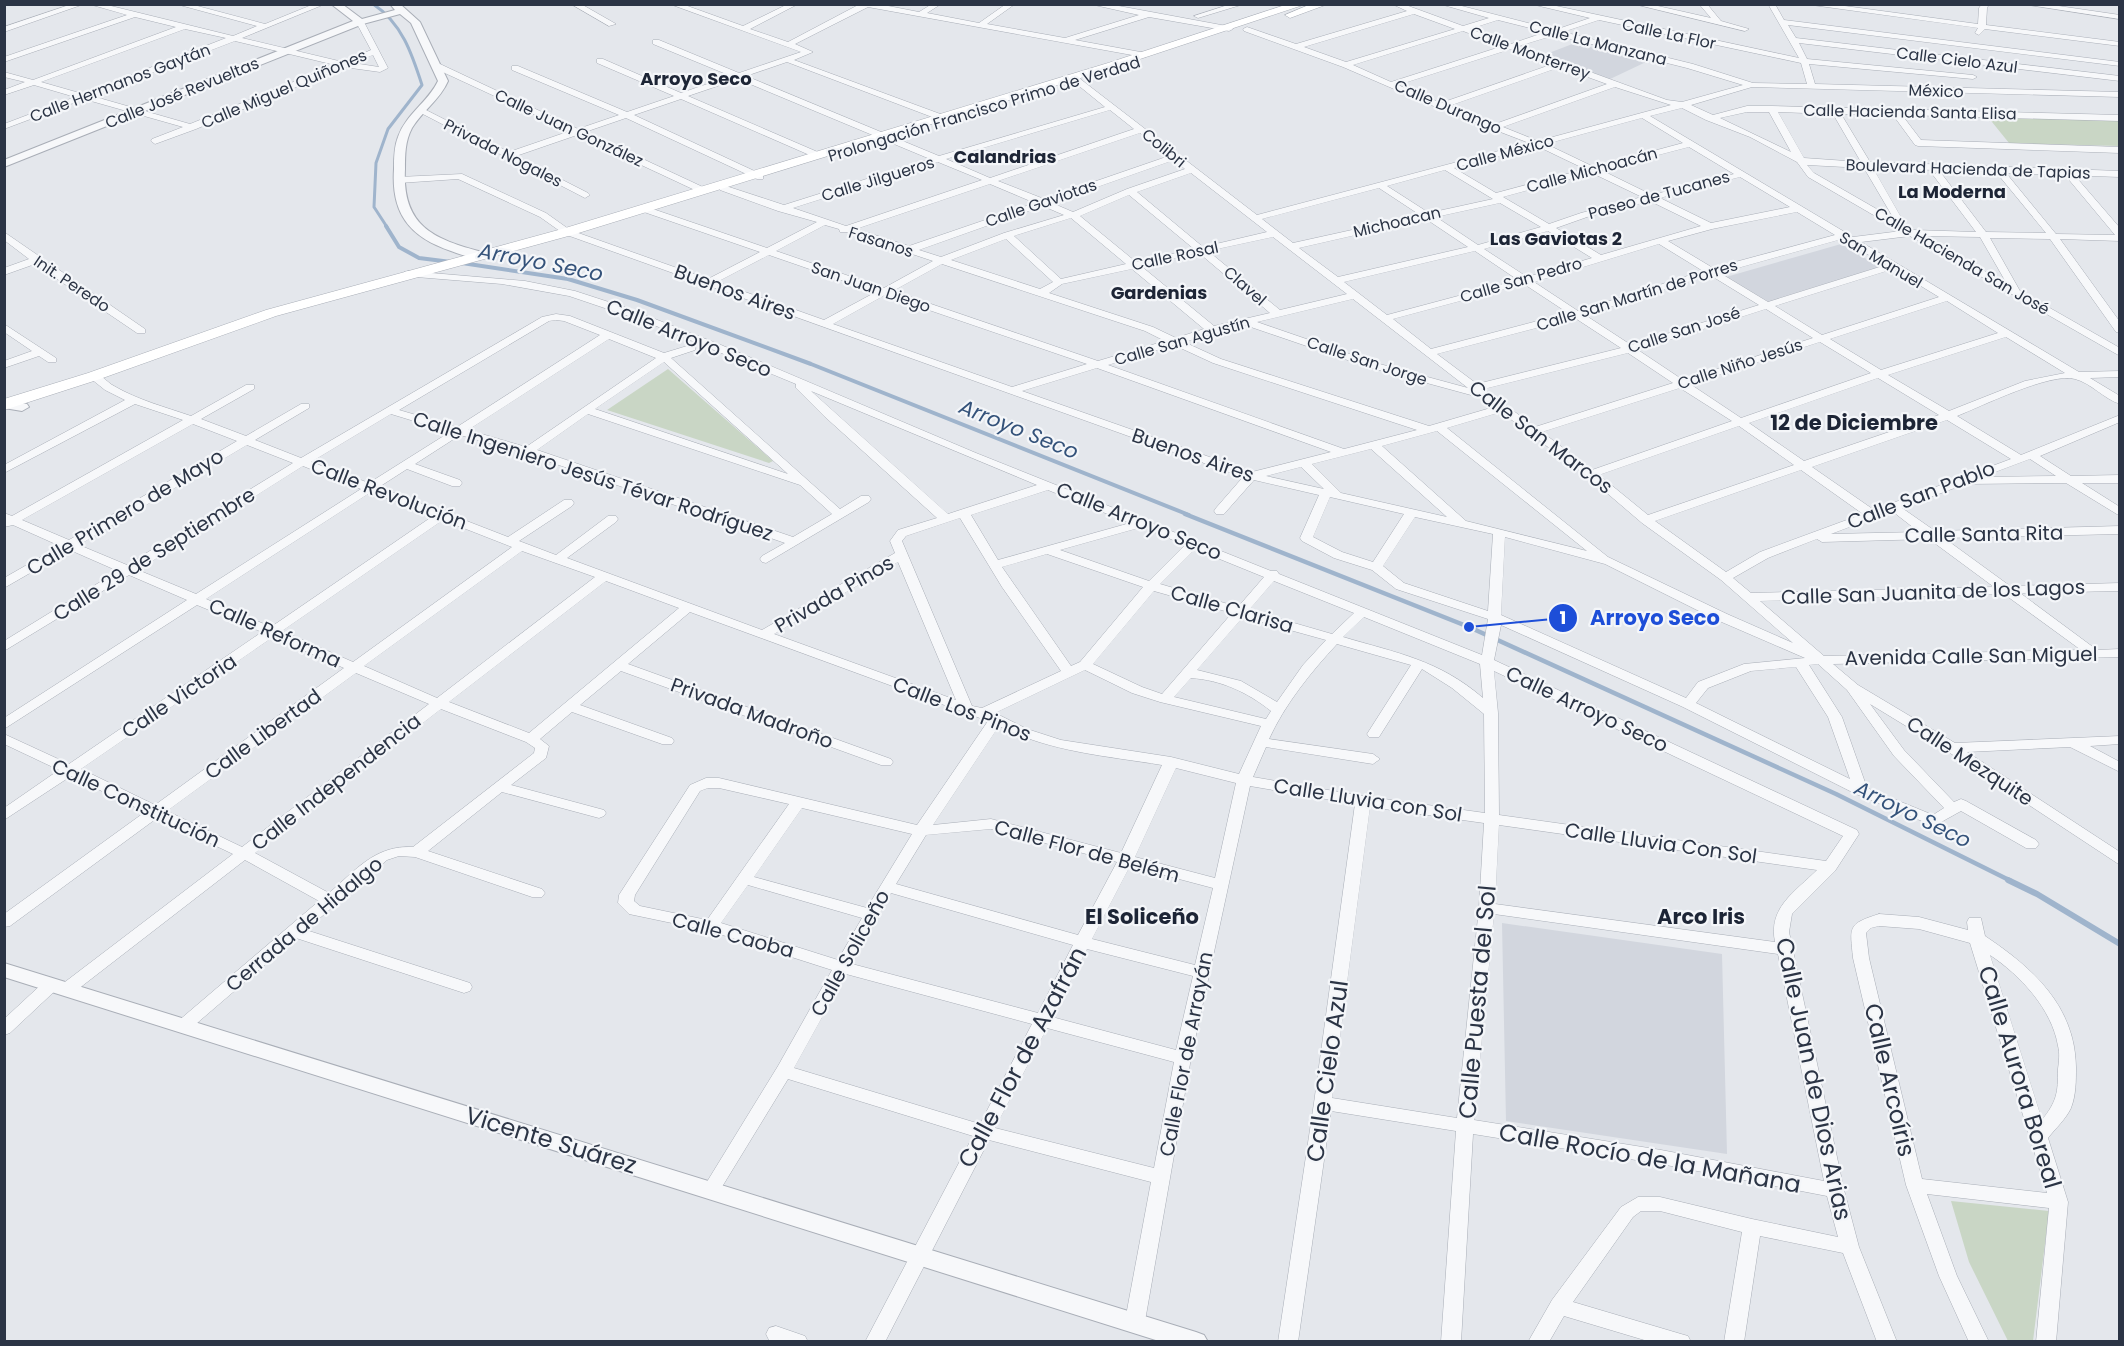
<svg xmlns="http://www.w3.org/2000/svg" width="2124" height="1346" viewBox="0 0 2124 1346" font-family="Poppins,sans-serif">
	<rect width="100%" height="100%" fill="#e4e7ec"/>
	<path fill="#d2d6de" d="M1575,43L1646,62L1608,80L1541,56Z
		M1841,244L1882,268L1769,302L1726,277Z
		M1502,923L1722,954L1727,1154L1506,1121Z"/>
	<path fill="#c9d6c5" d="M1988,117L2119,121V146L2009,143Z
		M668,369L773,461L769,463L607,410Z
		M1951,1201L2049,1211L2033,1341H2008L1969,1262Z"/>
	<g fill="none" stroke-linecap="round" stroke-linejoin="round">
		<path stroke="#9fb4cc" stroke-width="3" d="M373,4C402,23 412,54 422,85L388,129L376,163L374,207L387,227"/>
		<path stroke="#9fb4cc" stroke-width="4" d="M386,226L399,247L419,258L451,262
			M462,263L568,279L637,300L811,364L1189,515"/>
		<path stroke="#9fb4cc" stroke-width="4.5" d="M1185,514L1469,627L1836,794L2011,881"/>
		<path stroke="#9fb4cc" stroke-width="6" d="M2008,880L2037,894L2120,944"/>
		<g stroke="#a9aeb7" stroke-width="1">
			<path id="minor" d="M72,4H84L4,32V27Z
				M89,4H103L233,36L257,26L176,4H190L265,24L314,4H325L242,38L343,62L371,50L356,22L360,20L364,22L388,68L380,72L344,67L196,129L155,144L151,141L152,139L183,127L84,99L4,129V124L75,97L34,85L4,95V90L25,82L4,77V72L33,80L176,27L135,17L4,62V57L127,15ZM185,29L226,38L83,94L41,82ZM235,41L335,65L190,124L92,96ZM373,55L379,67L353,63Z
				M571,4H581L616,24L609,26Z
				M670,4H682L743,26L788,4H798L750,29L788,42L860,4H878L919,12L932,4H941L927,13L979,23L1006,4H1015L987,24L1065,38L1139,15L1090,4H1108L1232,27L1233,29L1229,31L1149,17L1075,40L1146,53V57H1143L868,7L795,44L813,52L794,60L943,115V119L940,120L787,62L746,76L939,156L1105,107L1068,77L1075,75L1257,215L1529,143L1438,108L1343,67L1244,31L1243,29L1247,27L1296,44L1407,11L1392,4H1403L1463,26L1489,18L1440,4H1454L1555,30L1590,18L1531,4H1547L1799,58L1768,4H1775L1784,20L2120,62V66L1788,25L1796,38L2120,76V81L1799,43L1807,59L1973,75L1977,77L1973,79L1809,64L1815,84L2120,92V97L1752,87L1691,105L1713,115L1747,106H1772L2120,115V121L1902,115L1921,140L2120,147V153L1918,146L1915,145L1893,115L1841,114L1870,162L2120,171V177L2006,173L2056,234L2115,235L2070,181L2068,179L2073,176L2076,177L2120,228V241L2060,239L2120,322V333L2116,332L2050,239L1990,238L2020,291L2120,348V356L1910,236L1861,242L2079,372L2120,371V377L2090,378L2120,396V404C2104,399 2091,383 2075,379C2051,372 1982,406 1957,416L2021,455L2120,415V422L2040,456L2071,476L2120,475V483H2082L2120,507V516L2066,483L1965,484L1902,508L1935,531L2120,526V534L1944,538L2010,586L2120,583V591L2020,593L2097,650L2120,649V657L1833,664L1858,685L1955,743L2120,736V744L2090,746L2120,762V772L2070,747L1967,752L2120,852V865L1947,751L1870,704L1904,750L1954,802L1961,799L1966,801L2036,840L2039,844L2036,848H2026L1961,811L1934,826L1856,794L1683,707L1501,625L1494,660L1857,830L1859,834L1835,871L1792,914L1789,932L1844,1190L1859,1247L1897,1342H1877L1843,1253L1760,1236L1744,1342H1724L1742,1232L1660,1211H1641L1633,1217L1573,1302L1681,1334L1688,1336L1691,1342H1651L1564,1316L1549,1342H1528L1552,1300L1621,1207L1638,1197H1660L1752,1219L1838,1237L1827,1196L1661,1164L1473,1134L1461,1342H1441L1456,1131L1331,1111L1298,1342H1278L1314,1103L1355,804L1250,786L1191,1058L1145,1321L1142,1327L1135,1329L1128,1327L1125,1321L1151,1182L989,1140L885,1342H865L973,1136L788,1079L717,1195L711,1197L705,1195L702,1190L705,1185L778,1066L832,970L710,931L629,914L618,903L619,895L690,785L706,778H719L917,825L988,721L690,612L628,664L891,759L893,762L891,765H881L621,671L580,705L672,738L674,741L672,744H662L572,712L540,739L549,746L546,758L511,785L604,810L606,813L604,816L599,818L502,792L428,851L542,889L545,893L542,897H532L415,857L399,856L387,860L306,930L470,983L472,987L470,991L464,993L458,991L296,938L189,1030L183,1032L177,1030L175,1026L177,1022L319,901L245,860L73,993L67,995L61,993L59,989L61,985L233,854L157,818L10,926L4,927V914L145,812L71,776L4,820V808L59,770L4,744V734L69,764L262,632L197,605L4,729V718L187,600L129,575L4,651V641L118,571L70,550L4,588V578L60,546L13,525L4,527V513L12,516L183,420L135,404L4,473V465L125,400L105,390L90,378V374C101,372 106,382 114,386C138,400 165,407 191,416L246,385H254V389L201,419L246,436L301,404H309V408L255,440L301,458L542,317L556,314L570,316L664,353L687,346H695V350L671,358L840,509L861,496H869L871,499L869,502L766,563L762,562L760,559L762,556L785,543L524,453L460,435L415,464L460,480L462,483L460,486H452L407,469L379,487L508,537L564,500H572L574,503L572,506L519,541L556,555L608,516H616L618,519L616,522L567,558L762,630L895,553L890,541L898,530L937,518L824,416L796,388V384L649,323L569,296L502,284L404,276V272L408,271L525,281L575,291L627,308L721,345L976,453L1271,571H1277L1279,574L1482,655L1488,619L1396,589L1372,570L1334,558L1302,541L1300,538L1319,495L1254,480L1224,514H1216L1214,511L1216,508L1243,477L564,234L540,217L458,179L399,183L394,180L399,177L462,174L546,213L570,230L708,279L760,252L641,211V207H647L767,248L817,222L778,211L720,190V186H726L784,205L930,159L738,79L688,96L820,153V157H814L681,99L634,115L763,175V179H757L626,118L585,132L705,188V192H699L577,135L516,156L588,193L590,195L585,198L417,111L424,109L509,152L570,131L434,68V64H440L578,129L619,115L512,70V66H518L627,112L674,96L597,63V59H603L681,93L731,76L653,44V40H659L739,73L801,52ZM1414,14L1455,29L1346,62L1304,47ZM1498,20L1546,32L1511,44L1470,29ZM1599,20L1801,63L1807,84L1753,83L1693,64L1563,32ZM1463,31L1503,46L1391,82L1353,65ZM1555,35L1687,68L1743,85L1682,102L1667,100L1519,46ZM1511,49L1553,64L1441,103L1398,85ZM1560,67L1607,84L1495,124L1449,106ZM1615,87L1671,105L1538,141L1503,127ZM1682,108L1706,120L1750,137L1797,162L1808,177L1901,231L1853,237L1650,116ZM1110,110L1134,129L990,178L946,159ZM1747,112H1769L1791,152L1720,118ZM1778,112L1833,114L1861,162L1804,158ZM1642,118L1683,143L1594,167L1546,144ZM1140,133L1169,156L1044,199L998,181ZM1537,146L1585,169L1496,193L1454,168ZM1689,147L1734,174L1652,195L1601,170ZM1174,160L1185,169L1127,189L1073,212L1052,203ZM938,162L982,180L846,226L793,208ZM1807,165L1864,168L1894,219L1814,173ZM1873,168L1996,172L2046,233L1986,232L1941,173L1938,172L1933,175L1976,232L1914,230L1906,226ZM1445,170L1493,199L1429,213L1387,186ZM1191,173L1267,232L1203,247L1137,192ZM1592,173L1642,197L1581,213L1549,224L1503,197ZM1740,177L1790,207L1711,223L1660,198ZM990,184L1035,203L909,246L856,229ZM1379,188L1420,215L1293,243L1262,219ZM1129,195L1194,249L1136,262L1080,216ZM1650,201L1701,226L1601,255L1556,228L1587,217ZM1500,203L1541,227L1478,245L1436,217ZM1043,206L1064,215L1004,233L941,257L919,250ZM1797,212L1835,235L1713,268L1668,241L1712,229ZM1071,218L1126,264L1061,279L1014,236ZM1426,219L1468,247L1338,277L1299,248ZM825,225L839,229L840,232H846L933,261L884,288L776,251ZM1548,231L1592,258L1527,277L1484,249ZM1924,236L1980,237L2007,284ZM1273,237L1347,294L1280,310L1208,251ZM1006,239L1053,282L1040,289L951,260ZM1842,239L1846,243L1850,244L1886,265L1768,302L1720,273ZM1659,244L1703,271L1578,311L1534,282ZM1475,251L1518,280L1387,315L1344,282ZM1199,253L1270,313L1214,326L1141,266ZM769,255L876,292L824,320L717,282ZM942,264L1145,331L1165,341L1098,361L893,291ZM1132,269L1204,329L1176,338L1153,327L1049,293L1062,284ZM1893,269L1939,297L1822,335L1775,306ZM1710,275L1759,305L1631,345L1585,315ZM1524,284L1568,313L1431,349L1393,319ZM885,295L1087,364L1012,387L833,324ZM1353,299L1468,388L1376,363L1257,322ZM1947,301L1998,333L1881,370L1830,339ZM1766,309L1813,338L1683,380L1638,350ZM1575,318L1621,348L1477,384L1437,354ZM556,320L564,321L600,335L457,427L399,410L549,321ZM1245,325L1368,367L1482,398L1494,407L1429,426L1221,359L1184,342ZM2006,337L2065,373L2025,381L1949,411L1888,375ZM609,339L656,358L526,447L468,430ZM1820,342L1871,373L1741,418L1690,384ZM1174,345L1213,363L1417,430L1344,449L1108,365ZM1628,353L1673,383L1535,427L1484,389ZM664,362L788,474L595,409ZM1097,368L1331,452L1252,472L1022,391ZM1878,378L1939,415L1804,461L1749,423ZM1680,388L1732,421L1592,470L1542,432ZM811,391L1037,485L948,514ZM1501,412L1587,476L1642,523L1721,580L1793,643L1727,614L1608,557L1447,428ZM391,414L450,432L369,483L311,462ZM588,414L800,485L832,514L793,537L537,450ZM1947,420L2011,459L1874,510L1812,467ZM193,424L237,441L69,540L22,520ZM1739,426L1794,465L1648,515L1599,475ZM1437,431L1587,551L1466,521L1382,446ZM247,445L293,463L127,565L79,545ZM1371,449L1447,517L1341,493L1312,464ZM2030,459L2056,476L1982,477ZM303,466L361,489L196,594L138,570ZM1301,467L1324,489L1266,476ZM1801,470L1863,514L1760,552L1726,572L1655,521ZM1048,490L1130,523L998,560L971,515ZM371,492L433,516L271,627L206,599ZM1330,497L1404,514L1373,562L1342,552L1313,537ZM1892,511L1919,532L1831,534ZM1415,517L1493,534L1488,611L1404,583L1383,566ZM960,518L1002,587L1061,671L982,708L972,706L902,541L906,536ZM443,520L512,547L353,662L282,631ZM1142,527L1185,545L1149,581L1060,550ZM1505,537L1605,564L1717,620L1805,658L1744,664L1698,682L1686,698L1501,615ZM1817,539L1822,542L1929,539L1994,587L1751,593L1733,578L1768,558ZM1195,549L1264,577L1238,607L1160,584ZM522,551L595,577L437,698L364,666ZM1047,554L1143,587L1080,662L1071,666L1002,567ZM898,562L956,700L774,634ZM606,581L679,608L529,733L449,702ZM1274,581L1354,613L1332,634L1249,610ZM1154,591L1232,613L1162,694L1142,687L1093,664ZM2004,594L2081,650L1824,656L1760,601ZM1243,617L1326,640L1303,665L1277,702L1241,681L1197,670ZM1364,617L1480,664L1483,698C1439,660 1397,653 1343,637ZM273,637L344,668L155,805L81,769ZM1337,644L1411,665L1367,734L1369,737H1379L1422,669L1452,688L1484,714L1485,813L1363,796L1253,777L1266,747L1373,764L1380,759L1373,754L1269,739C1285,704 1311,672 1337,644ZM1818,664L1847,690L1894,756L1944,808L1933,815L1867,788L1842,717L1809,665ZM1796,667L1828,717L1850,779L1696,703L1708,688L1751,671ZM1085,670L1132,693L1160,702L1261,726L1239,774L1171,757L1061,740L1027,729L995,713ZM1494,671L1843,836L1826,861L1499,815L1498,713ZM356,673L429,704L242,847L167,811ZM1191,678C1221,680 1247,692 1271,711L1266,719L1174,697ZM441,709L526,742L535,748L534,753L413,847C375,845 356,870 329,893L255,853ZM999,726C1050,752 1107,756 1162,765L1121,853L991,819L933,825ZM1176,768L1236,783L1215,878L1135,857ZM708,788H719L789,804L707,920L640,906L634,901L635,895L700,791ZM1370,807L1484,823L1479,908L1457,1118L1332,1098ZM802,808L912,834L867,908L754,877ZM1499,825L1817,870C1795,892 1768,907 1775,942L1495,904ZM991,829L1117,862L1078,935L896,884L926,835ZM1130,866L1213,888L1195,965L1092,939ZM748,885L862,918L838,960L721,923ZM891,893L1073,945L1038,1013L852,964ZM1494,914L1778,954L1824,1181L1661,1150L1474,1120ZM1087,949L1193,976L1176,1050L1052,1017ZM846,974L1032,1024L980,1124L794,1068ZM1047,1028L1174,1062L1154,1168L995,1128Z
				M1231,4H1244L1198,18L1194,16Z
				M1634,4H1649L1711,18L1699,4H1707L1721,21L1749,29L1745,31Z
				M1805,4H1830L1978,24L1979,8L1982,4H1989L1987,8L1986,25L2120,42V46L1985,29L1979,35L1975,33L1978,28Z
				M2022,4H2045L2120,15V19Z
				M4,232L145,329V333H137L35,264L4,275V268L29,259L4,240Z
				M4,324L56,358V362H48L39,356L4,368V361L32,351L4,332Z
				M1879,914L1919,917L1968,930L1967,922L1969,918H1981L1985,936C2033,968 2075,1006 2076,1067C2076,1081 2076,1095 2071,1108C2066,1119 2055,1129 2048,1138L2068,1202L2056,1342H2036L2049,1208L1927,1194L1957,1276L1989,1342H1969L1939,1276L1906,1185L1853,958C1850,927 1847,924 1879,914ZM1879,926L1919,929L1970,943L2047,1193L1922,1179L1869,958L1866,933L1871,928ZM1990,955C2020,975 2052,1009 2058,1046C2060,1053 2059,1061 2058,1069C2058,1093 2057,1101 2042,1120Z
				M51,979L57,981L59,985L57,989L10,1033L4,1035V1019L45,981Z
				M776,1326L805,1336L808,1342L769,1340L766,1334L769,1328Z"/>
		</g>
		<g stroke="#a9aeb7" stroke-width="2">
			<path id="tertiary" d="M331,4H342L362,19L395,10L390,4H400L420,22L448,81C440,100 422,111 412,128C405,141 405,155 405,169C402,226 433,239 482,252V258C473,260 460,254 451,251C409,237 391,213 394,169C394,158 394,147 398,137C406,114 428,102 438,81L411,23L400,14L363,24L4,167V160L353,21Z
				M4,400L27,404L29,407L22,411L4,408Z
				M4,963L1196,1332L1204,1335L1208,1342H1162L4,977Z"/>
		</g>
		<g stroke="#a9aeb7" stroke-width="1">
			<path id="secondary" d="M1288,4H1306L1116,67L572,235L276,316L100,379L4,410V399L88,373L266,310L562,229L1108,63Z
				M1311,4H1328L1290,18L1285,15Z"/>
		</g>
		<use href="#minor" fill="#f7f8fa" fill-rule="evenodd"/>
		<use href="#tertiary" fill="#f7f8fa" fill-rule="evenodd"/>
		<use href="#secondary" fill="#fff" fill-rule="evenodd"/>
	</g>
	<g text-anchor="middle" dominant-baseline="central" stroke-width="4.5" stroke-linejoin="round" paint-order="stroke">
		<g font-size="16" fill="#2b3445" stroke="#f4f6f9">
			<text transform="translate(1669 34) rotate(12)">Calle La Flor</text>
			<text transform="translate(1598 43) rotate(14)">Calle La Manzana</text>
			<text transform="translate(1530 53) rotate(20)">Calle Monterrey</text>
			<text transform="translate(1957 60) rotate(7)">Calle Cielo Azul</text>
			<text transform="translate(120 83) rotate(-21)">Calle Hermanos Gaytán</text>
			<text transform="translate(284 89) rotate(-23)">Calle Miguel Quiñones</text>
			<text transform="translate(1936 91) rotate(2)">México</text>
			<text transform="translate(182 93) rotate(-22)">Calle José Revueltas</text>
			<text transform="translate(1448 107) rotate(23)">Calle Durango</text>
			<text transform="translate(984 109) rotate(-17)">Prolongación Francisco Primo de Verdad</text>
			<text transform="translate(1910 112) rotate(1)">Calle Hacienda Santa Elisa</text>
			<text transform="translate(569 128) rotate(25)">Calle Juan González</text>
			<text transform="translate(1164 148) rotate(39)">Colibri</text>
			<text transform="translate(503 153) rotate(27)">Privada Nogales</text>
			<text transform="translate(1505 153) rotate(-15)">Calle México</text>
			<text transform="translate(1968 169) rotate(2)">Boulevard Hacienda de Tapias</text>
			<text transform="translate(1592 170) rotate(-15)">Calle Michoacán</text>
			<text transform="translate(878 179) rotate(-17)">Calle Jilgueros</text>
			<text transform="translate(1659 195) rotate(-15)">Paseo de Tucanes</text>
			<text transform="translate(1041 203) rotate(-19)">Calle Gaviotas</text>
			<text transform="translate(1397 222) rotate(-13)">Michoacan</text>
			<text transform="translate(881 242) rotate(18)">Fasanos</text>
			<text transform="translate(1175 256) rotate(-12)">Calle Rosal</text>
			<text transform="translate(1881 260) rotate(31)">San Manuel</text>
			<text transform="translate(1962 261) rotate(30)">Calle Hacienda San José</text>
			<text transform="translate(1521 280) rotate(-16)">Calle San Pedro</text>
			<text transform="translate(72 284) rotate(34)">Init. Peredo</text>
			<text transform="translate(1245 286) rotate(41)">Clavel</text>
			<text transform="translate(871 287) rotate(19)">San Juan Diego</text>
			<text transform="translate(1637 295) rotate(-17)">Calle San Martín de Porres</text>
			<text transform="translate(1684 330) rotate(-18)">Calle San José</text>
			<text transform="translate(1182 341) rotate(-16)">Calle San Agustín</text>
			<text transform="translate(1367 361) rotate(18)">Calle San Jorge</text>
			<text transform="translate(1740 364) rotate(-18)">Calle Niño Jesús</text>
		</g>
		<g font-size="18" font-weight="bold" fill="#1d2536" stroke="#f4f6f9">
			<text x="696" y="78">Arroyo Seco</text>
			<text x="1005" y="156">Calandrias</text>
			<text x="1952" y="191">La Moderna</text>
			<text x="1556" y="238">Las Gaviotas 2</text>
			<text x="1159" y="292">Gardenias</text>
		</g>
		<g font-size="20" fill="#2b3445" stroke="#f4f6f9">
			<text transform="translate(735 292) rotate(20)">Buenos Aires</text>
			<text transform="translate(689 338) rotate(22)">Calle Arroyo Seco</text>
			<text transform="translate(1541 437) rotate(37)">Calle San Marcos</text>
			<text transform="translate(1193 455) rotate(19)">Buenos Aires</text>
			<text transform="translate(593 476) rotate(18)">Calle Ingeniero Jesús Tévar Rodríguez</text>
			<text transform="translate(389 494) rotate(21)">Calle Revolución</text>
			<text transform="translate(1921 495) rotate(-21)">Calle San Pablo</text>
			<text transform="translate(125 512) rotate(-31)">Calle Primero de Mayo</text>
			<text transform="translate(1139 521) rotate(22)">Calle Arroyo Seco</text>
			<text transform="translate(1984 534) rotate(-1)">Calle Santa Rita</text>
			<text transform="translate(154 554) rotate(-32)">Calle 29 de Septiembre</text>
			<text transform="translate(1933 592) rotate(-2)">Calle San Juanita de los Lagos</text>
			<text transform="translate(834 594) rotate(-30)">Privada Pinos</text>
			<text transform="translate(1232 609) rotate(16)">Calle Clarisa</text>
			<text transform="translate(275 633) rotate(24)">Calle Reforma</text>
			<text transform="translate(1971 656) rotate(-1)">Avenida Calle San Miguel</text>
			<text transform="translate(179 696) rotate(-34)">Calle Victoria</text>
			<text transform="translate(962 709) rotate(21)">Calle Los Pinos</text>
			<text transform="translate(1587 709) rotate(25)">Calle Arroyo Seco</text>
			<text transform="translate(752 713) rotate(20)">Privada Madroño</text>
			<text transform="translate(263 734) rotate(-36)">Calle Libertad</text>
			<text transform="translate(1970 761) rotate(33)">Calle Mezquite</text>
			<text transform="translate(336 782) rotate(-38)">Calle Independencia</text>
			<text transform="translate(1368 800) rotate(9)">Calle Lluvia con Sol</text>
			<text transform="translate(136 803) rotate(25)">Calle Constitución</text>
			<text transform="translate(1661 843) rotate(8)">Calle Lluvia Con Sol</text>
			<text transform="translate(1087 851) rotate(15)">Calle Flor de Belém</text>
			<text transform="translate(304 924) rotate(-40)">Cerrada de Hidalgo</text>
			<text transform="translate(733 935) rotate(15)">Calle Caoba</text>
			<text transform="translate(850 953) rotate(-61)">Calle Soliceño</text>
			<text transform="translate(1186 1054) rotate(-79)">Calle Flor de Arrayán</text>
		</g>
		<g font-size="21" font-style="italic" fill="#34527a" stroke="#f4f6f9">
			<text transform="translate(541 262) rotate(11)">Arroyo Seco</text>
			<text transform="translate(1019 429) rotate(22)">Arroyo Seco</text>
			<text transform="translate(1913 814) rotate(26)">Arroyo Seco</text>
		</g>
		<g font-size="21" font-weight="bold" fill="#1d2536" stroke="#f4f6f9">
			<text x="1854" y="422">12 de Diciembre</text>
			<text x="1142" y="916">El Soliceño</text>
			<text x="1701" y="916">Arco Iris</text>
		</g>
		<g font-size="24" fill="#2b3445" stroke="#f4f6f9">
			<text transform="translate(1477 1002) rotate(-85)">Calle Puesta del Sol</text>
			<text transform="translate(1022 1057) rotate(-62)">Calle Flor de Azafrán</text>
			<text transform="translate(1327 1071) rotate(-82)">Calle Cielo Azul</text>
			<text transform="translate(2020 1077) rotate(73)">Calle Aurora Boreal</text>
			<text transform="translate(1814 1079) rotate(78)">Calle Juan de Dios Arias</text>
			<text transform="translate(1890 1080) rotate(77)">Calle Arcoíris</text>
			<text transform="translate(551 1140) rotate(17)">Vicente Suárez</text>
			<text transform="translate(1650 1158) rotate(10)">Calle Rocío de la Mañana</text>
		</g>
	</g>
	<path fill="none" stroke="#1d4ed8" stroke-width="2" d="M1469 627L1563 618"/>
	<g fill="#1d4ed8" stroke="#f4f6f9" stroke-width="2">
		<circle cx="1469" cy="627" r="6"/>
		<circle cx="1563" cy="618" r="15"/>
	</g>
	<g font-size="18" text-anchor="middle" font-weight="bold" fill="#fff">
		<text x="1563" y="624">1</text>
	</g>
	<g font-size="21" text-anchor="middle" font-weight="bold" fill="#1d4ed8" stroke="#f4f6f9" stroke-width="4.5" stroke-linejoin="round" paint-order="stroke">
		<text x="1655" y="625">Arroyo Seco</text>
	</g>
	<rect width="2124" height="1346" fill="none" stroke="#2b3445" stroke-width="12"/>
</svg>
